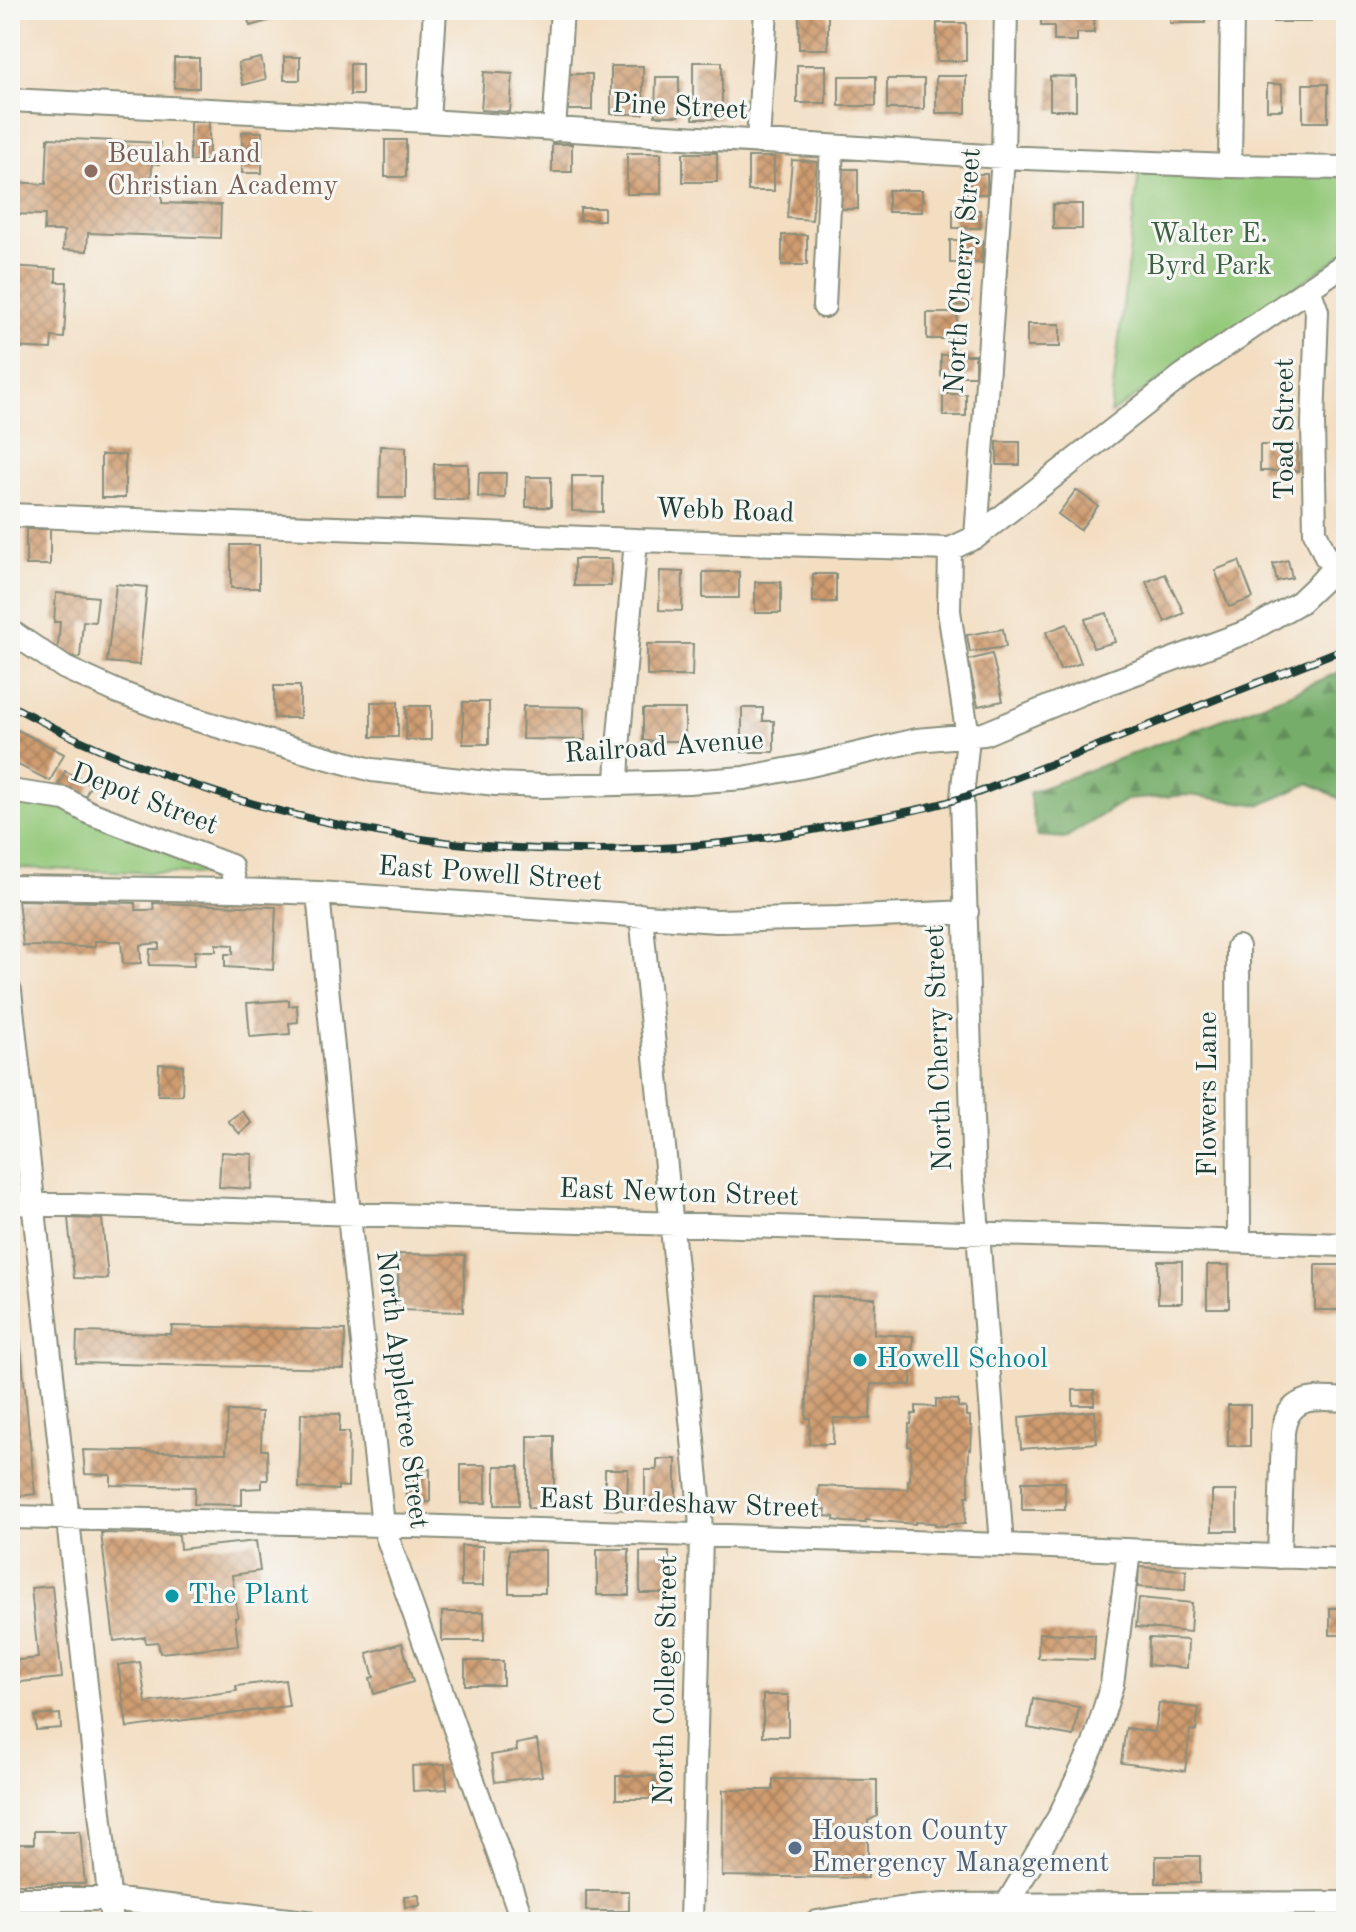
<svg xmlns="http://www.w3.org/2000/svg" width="1356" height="1932" viewBox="0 0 1356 1932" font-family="'Old Standard TT',serif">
	<defs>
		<pattern id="forest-firs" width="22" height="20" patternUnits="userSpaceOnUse" patternTransform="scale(2)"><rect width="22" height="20" fill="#77ad6a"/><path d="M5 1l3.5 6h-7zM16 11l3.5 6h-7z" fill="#618e58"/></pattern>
		<pattern id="building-cross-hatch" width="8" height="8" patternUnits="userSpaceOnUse" patternTransform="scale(2)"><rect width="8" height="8" fill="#cf9c70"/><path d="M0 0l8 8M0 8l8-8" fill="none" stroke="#a7805d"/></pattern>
	</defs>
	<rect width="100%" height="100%" fill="#f6f6f2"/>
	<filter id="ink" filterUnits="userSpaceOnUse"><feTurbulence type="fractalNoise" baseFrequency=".0125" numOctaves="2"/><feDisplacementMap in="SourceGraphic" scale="16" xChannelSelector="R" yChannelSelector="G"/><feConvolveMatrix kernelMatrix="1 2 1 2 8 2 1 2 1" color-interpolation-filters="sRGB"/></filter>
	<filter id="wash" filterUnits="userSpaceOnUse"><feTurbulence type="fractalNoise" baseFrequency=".006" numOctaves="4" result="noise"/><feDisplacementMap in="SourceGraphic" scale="32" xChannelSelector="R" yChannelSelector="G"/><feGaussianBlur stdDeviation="1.8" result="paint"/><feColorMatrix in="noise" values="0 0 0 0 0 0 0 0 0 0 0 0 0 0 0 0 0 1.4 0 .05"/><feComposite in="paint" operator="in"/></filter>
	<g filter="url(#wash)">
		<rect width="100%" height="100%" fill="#f3dec2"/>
		<path fill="url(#forest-firs)" stroke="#4b754f" stroke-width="2" d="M1346,669V802L1310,783L1261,805L1188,795L1126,800L1065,838L1037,836L1029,793L1286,695Z"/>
		<path fill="#94c97a" stroke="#5a8357" stroke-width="2" d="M1139,171L1346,176V252L1110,414Z
			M16,799L65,807L221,872L218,875L17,868L13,858Z"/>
		<g id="blocks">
			<path fill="url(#building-cross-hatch)" d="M245,10H279L281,17L250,26Z
				M1170,10H1205V23H1170Z
				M1273,10H1311V22H1273Z
				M1041,12H1094V33H1077V41H1054V26H1041Z
				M799,13H828V49H799Z
				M937,23H966V61H937Z
				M284,57H300V80H284Z
				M174,58H199V88H174Z
				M261,58L266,79L243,85L238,63Z
				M693,62H722V119H693Z
				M350,64H362V95H350Z
				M797,65H826V103H797Z
				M611,66H643V114H611Z
				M484,72L513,74L510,112L481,110Z
				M568,74H592V110H568Z
				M839,76H876V106H839Z
				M936,76H966V113H936Z
				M1050,76L1076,77V110H1050Z
				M656,77H679V116H655Z
				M887,79H924V109H887Z
				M1267,84H1282V110H1267Z
				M1303,84H1328V122H1303Z
				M190,122H209V161H190Z
				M242,132H262V173H242Z
				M48,138L160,143L159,164L152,163L151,194H162V203L221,205L220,238L88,233L87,251L63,250L64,231H44L45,215L10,214V182L46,184Z
				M385,140H406V177H385Z
				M552,144H572V172H552Z
				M627,153H661V194H627Z
				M683,153H717V182H683Z
				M748,157H774V191H748Z
				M792,160L817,162L812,220L787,218Z
				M839,169H858V209H839Z
				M964,174H987V194H964Z
				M888,190H922V212H888Z
				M1053,204H1082V229H1053Z
				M580,208H604V220H580Z
				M953,210H980V228H953Z
				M782,235H807V265H782Z
				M950,240H982V263H950Z
				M10,266L56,269V282H67L64,338L52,337L51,349L10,347Z
				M951,291H967L968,305L951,306Z
				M927,313H957V339H927Z
				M1027,324H1060V347H1027Z
				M941,355H975V376H941Z
				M943,394H966V416H943Z
				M997,442H1020V465H997Z
				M1260,445H1298V471H1260Z
				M380,446L406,447V498H379Z
				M101,455H125V498H101Z
				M434,464H468V500H434Z
				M479,473H506L505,498L478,497Z
				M572,476H603V512L572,511Z
				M526,477H551V507H526Z
				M1076,490L1098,506L1080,530L1058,514Z
				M26,529H50V565H26Z
				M231,545H259V588H231Z
				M574,559H611V586H574Z
				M1288,560L1292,578L1277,581L1273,564Z
				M1239,561L1253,598L1229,607L1215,570Z
				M660,571L683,572L682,611L659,610Z
				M703,572H739V598H703Z
				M813,574H836V602H813Z
				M1165,574L1184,613L1165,622L1146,582Z
				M755,582H781V613H755Z
				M116,584L147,587L139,665L107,662Z
				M56,593L98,597L95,622L83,621L80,658L57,656L60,622H54Z
				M1107,613L1115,642L1093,648L1085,619Z
				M1067,624L1081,663L1060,670L1046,632Z
				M1003,629L1006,647L970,652L967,635Z
				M647,644H693L692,676H647Z
				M992,654L1003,701L978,706L968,660Z
				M274,686H300V718H274Z
				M371,702H398V737H371Z
				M463,702H489V744H463Z
				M406,706H431V740H406Z
				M523,706L585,707V740L522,739Z
				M742,708H763V721H774V752H742Z
				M643,709H685V741H643Z
				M10,726L64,754L50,781L10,761Z
				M65,771L91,784L84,799L58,786Z
				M18,900L135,903L136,910H154L153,903L276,907L273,970L225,967V954H233V945L216,944V951H195L194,966L149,965L150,949H159V943L140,945L141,963L123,964L121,941H95V947L23,946Z
				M289,1000V1006L297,1005L298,1022L289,1023L290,1034L250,1037L247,1003Z
				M159,1064L183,1065L182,1095H158Z
				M242,1111L252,1123L240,1134L228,1121Z
				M221,1152L253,1154L251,1189L219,1187Z
				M68,1218L102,1219L108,1279L74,1278Z
				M10,1222H12L15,1256L10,1255Z
				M399,1254L465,1255L463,1312L397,1310Z
				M1158,1261H1182V1303H1158Z
				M1207,1265H1229V1308H1207Z
				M1315,1265H1345V1310H1315Z
				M811,1296L875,1298L874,1334L913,1336L911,1385L871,1384L870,1419L834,1418L833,1444H809L810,1418H806Z
				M172,1326L345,1330L344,1369L76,1363L77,1332L171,1334Z
				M20,1338L35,1494L10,1497V1339Z
				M1073,1390H1094V1405H1073Z
				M936,1399L958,1400V1407L966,1408V1416H970V1426H972L971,1450L969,1449L968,1481L969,1482V1496H966L965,1524H947L946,1526L935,1525V1523L915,1522V1524L866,1520L865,1523L844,1522L834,1520V1517L825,1516L826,1509L818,1508L819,1486L908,1489V1480H910L911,1447L908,1446L909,1424H911L912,1414H916V1406L936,1407Z
				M1228,1405H1250V1446H1228Z
				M228,1411L262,1412L261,1450H267L268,1480H262V1488L242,1489V1505L194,1504L195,1487L111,1485V1475L85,1474L83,1450L226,1453Z
				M1095,1411L1097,1443L1021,1449L1019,1417Z
				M301,1413L340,1414L339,1432H349L348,1487L338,1486V1490L299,1488Z
				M528,1436H554V1508H528Z
				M657,1459H676V1506H645V1470H657Z
				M461,1465H486V1503H461Z
				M495,1466H519V1505H495Z
				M407,1469H430V1502H407Z
				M605,1469H628L627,1510L605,1509Z
				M1022,1482H1065V1510H1022Z
				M1212,1491H1237V1531H1212Z
				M101,1533L179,1535L180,1549L256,1541L260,1571L232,1575L238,1617L235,1618L238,1645L160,1653L158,1642L146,1643L145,1637L114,1641Z
				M461,1546H483V1586H461Z
				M597,1549H629V1595H597Z
				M509,1550H545V1593H509Z
				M640,1552H669V1593H640Z
				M1139,1567L1186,1570L1185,1590L1138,1587Z
				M52,1586L62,1678L10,1683V1661L38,1658L31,1588Z
				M1139,1598L1192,1603L1190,1632L1136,1627Z
				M1330,1608H1346V1635H1330Z
				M442,1612H484V1641H442Z
				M1039,1633L1095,1635L1094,1660L1038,1658Z
				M1149,1638L1188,1640L1187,1668L1148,1665Z
				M402,1643L413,1682L374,1694L370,1678L374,1677L367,1653Z
				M465,1661H503V1685H465Z
				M140,1662L146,1703L237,1691L236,1686L285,1680L289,1706L127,1728L118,1665Z
				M763,1695H788V1736H763Z
				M1033,1699L1079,1707L1074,1736L1028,1728Z
				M1159,1703L1199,1708L1196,1731L1190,1730L1185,1771L1121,1763L1126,1728L1155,1732Z
				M60,1714L61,1728L36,1730L35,1716Z
				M537,1740L542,1776L495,1782L491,1755L517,1751L516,1744Z
				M445,1764L447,1789L413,1791L412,1766Z
				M616,1776H655V1799H616Z
				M773,1779L877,1780V1816L868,1821V1878L722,1876L723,1790H773Z
				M34,1831H80L85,1884H10V1844H34Z
				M1156,1856H1200V1883H1156Z
				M586,1891H629V1911H586Z
				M419,1895L420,1906L405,1907L404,1896Z"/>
		</g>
	</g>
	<g filter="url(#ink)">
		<use href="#blocks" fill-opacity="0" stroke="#898e7b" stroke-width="2"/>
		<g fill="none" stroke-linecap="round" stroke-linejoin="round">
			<g stroke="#898e7b" stroke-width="26">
				<path id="minor" d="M10,100L428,121L1003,157L1230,166L1346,168
					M428,121L435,10
					M554,130L562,10
					M758,142L766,10
					M1230,166L1232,10
					M1309,289L1317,311L1313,423L1315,532L1326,557L1336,564
					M824,306L832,147
					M10,515L636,540L950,549L976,537L1183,375L1346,263
					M976,537L1003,157L1006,10
					M950,549L949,611L968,737L962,798L974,1181L1002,1545
					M10,631L65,668L118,692L178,714L270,742L372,770L496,784L543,786L688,782L744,778L806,766L917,740L984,734L1082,693L1249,631L1300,602L1321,582L1346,553
					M617,784L619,736L636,540
					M10,791L65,799L90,813L231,866L236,890
					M10,887L236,890L318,893L717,921L839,918L967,912
					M318,893L351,1235L383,1525L523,1922
					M641,915L700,1510L701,1536L691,1922
					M1238,947L1239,1241
					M10,991L112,1922
					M10,1203L1346,1245
					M10,1517L383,1525L1002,1545L1346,1559
					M1279,1557L1283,1433C1287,1394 1317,1398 1346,1400
					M10,1899H110L306,1922
					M817,1922L899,1909L944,1905L1346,1903
					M996,1922L1059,1817L1094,1744L1112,1684L1129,1551"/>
			</g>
			<use href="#minor" stroke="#fff" stroke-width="22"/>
			<g stroke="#1f3d34" stroke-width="8">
				<path id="rail" d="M10,705C33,717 56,729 79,740C323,850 583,877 845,824C884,816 924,810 961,798C977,794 992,787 1007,781C1035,770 1064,759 1092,748C1177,715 1261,681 1346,648"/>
			</g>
			<use href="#rail" stroke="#f6f6f2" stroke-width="5" stroke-dasharray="15" stroke-linecap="butt"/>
		</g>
	</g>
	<circle fill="#8d6e63" stroke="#f6f6f2" stroke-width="3" cx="91" cy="171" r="8"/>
	<g fill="#0f9aa8" stroke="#f6f6f2" stroke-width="3">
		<circle cx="860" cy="1360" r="8"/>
		<circle cx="172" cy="1596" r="8"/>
	</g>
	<circle fill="#5c6f8a" stroke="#f6f6f2" stroke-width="3" cx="795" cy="1848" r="8"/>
	<g text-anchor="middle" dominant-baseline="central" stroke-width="6" stroke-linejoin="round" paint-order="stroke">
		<g font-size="28" fill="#1f3d34" stroke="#f6f6f2">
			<text transform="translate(680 108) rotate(3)">Pine Street</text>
			<text transform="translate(964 271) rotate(-86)">North Cherry Street</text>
			<text transform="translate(1286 429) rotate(-90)">Toad Street</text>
			<text transform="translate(725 512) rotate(2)">Webb Road</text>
			<text transform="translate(664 748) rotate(-4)">Railroad Avenue</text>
			<text transform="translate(144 800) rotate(21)">Depot Street</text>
			<text transform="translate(490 875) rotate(4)">East Powell Street</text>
			<text transform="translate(940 1048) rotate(-92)">North Cherry Street</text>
			<text transform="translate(1209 1094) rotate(-90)">Flowers Lane</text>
			<text transform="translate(679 1194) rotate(2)">East Newton Street</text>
			<text transform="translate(401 1390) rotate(83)">North Appletree Street</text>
			<text transform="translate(679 1505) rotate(2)">East Burdeshaw Street</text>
			<text transform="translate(667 1680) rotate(-89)">North College Street</text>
		</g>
		<g font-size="28" fill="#785e54" stroke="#f6f6f2" text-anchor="start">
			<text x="107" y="155">Beulah Land<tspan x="107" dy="32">Christian Academy</tspan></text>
		</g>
		<g font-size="28" fill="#3c6046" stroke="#f6f6f2">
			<text x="1209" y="235">Walter E.<tspan x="1209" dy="32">Byrd Park</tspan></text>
		</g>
		<g font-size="28" fill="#0d838f" stroke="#f6f6f2" text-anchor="start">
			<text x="876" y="1360">Howell School</text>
			<text x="188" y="1596">The Plant</text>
		</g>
		<g font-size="28" fill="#4e5e75" stroke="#f6f6f2" text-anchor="start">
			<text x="811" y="1832">Houston County<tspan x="811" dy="32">Emergency Management</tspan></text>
		</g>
	</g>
	<rect width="1356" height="1932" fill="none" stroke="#f6f6f2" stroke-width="40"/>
</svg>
